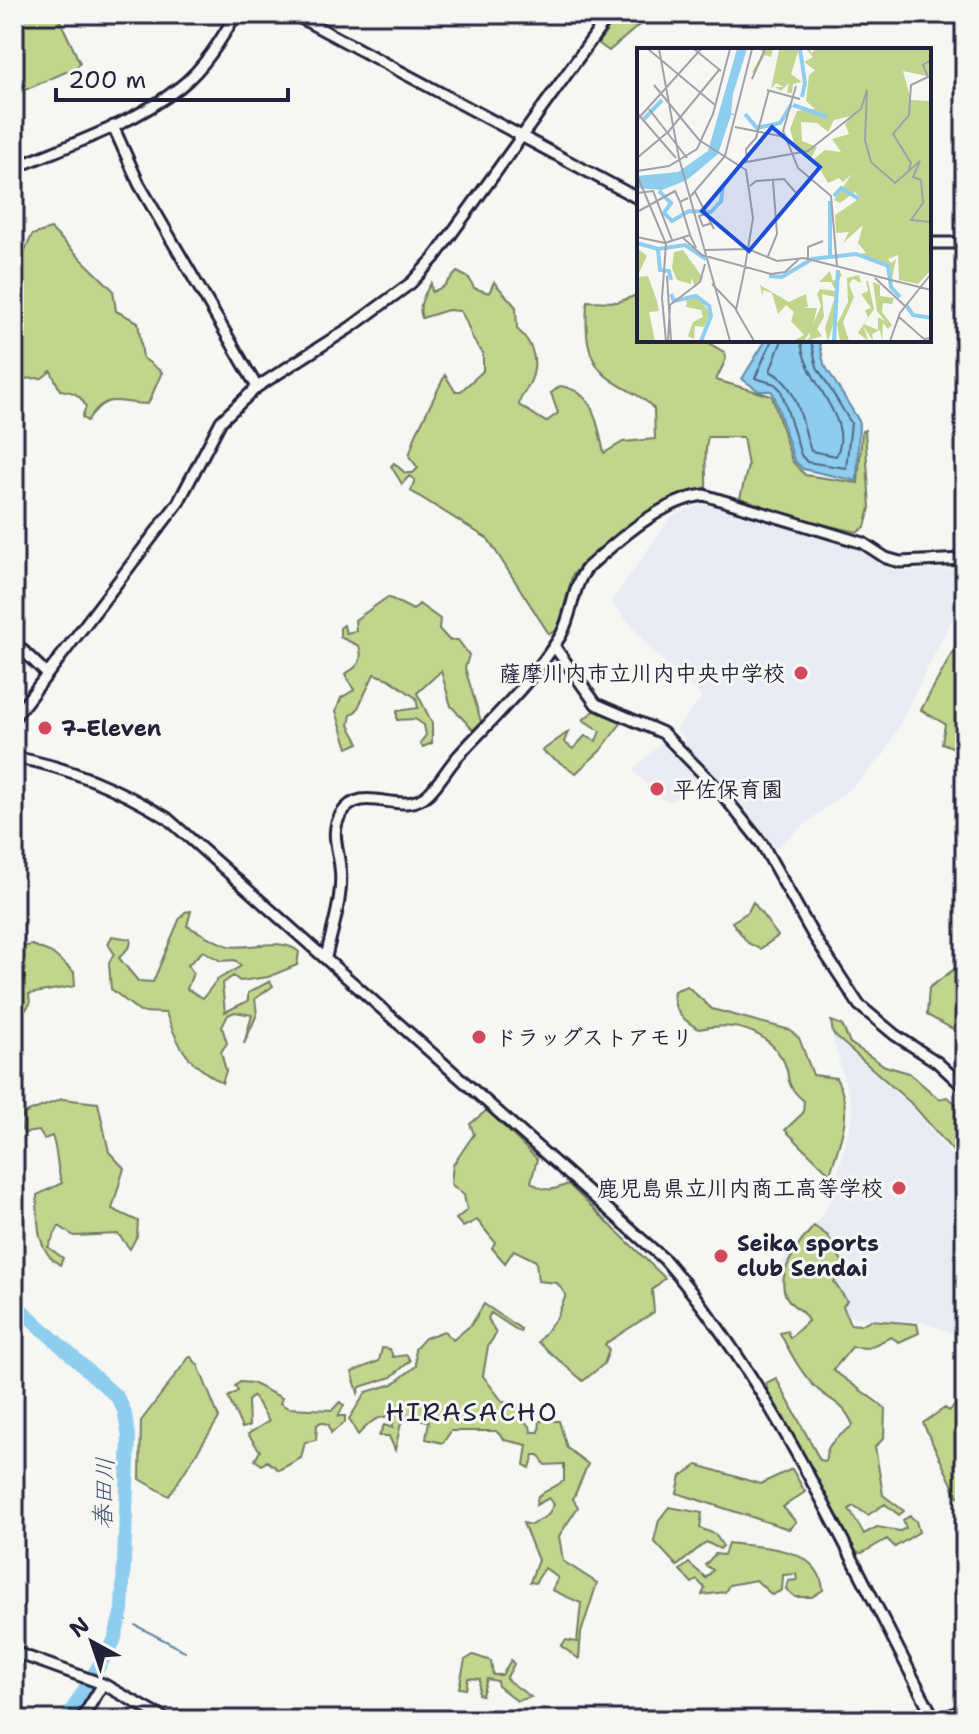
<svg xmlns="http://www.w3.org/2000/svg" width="979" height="1734" viewBox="0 0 979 1734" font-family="'Shantell Sans','Klee One',sans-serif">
	<rect width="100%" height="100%" fill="#f6f6f2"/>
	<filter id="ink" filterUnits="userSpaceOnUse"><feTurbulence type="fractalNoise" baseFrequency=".0125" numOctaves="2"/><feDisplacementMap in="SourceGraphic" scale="16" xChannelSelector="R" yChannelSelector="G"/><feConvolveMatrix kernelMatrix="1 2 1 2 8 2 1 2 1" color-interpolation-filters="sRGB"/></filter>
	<g filter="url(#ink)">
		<path fill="#e8ebf4" d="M698,505L717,506L860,551L887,568L902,572L965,568L964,595L885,753L860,780L777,847L771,846L753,819L685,747L684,737L676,730L702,697L651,649L611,602L671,517Z
			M662,742L697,777L672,801L661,799L633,770Z
			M832,1036L912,1107L955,1160L965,1194V1338L923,1322L853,1317L774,1277L790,1250L819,1220L831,1200L852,1118L853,1110Z"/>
		<path fill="#c1d68c" stroke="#727c64" stroke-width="2" fill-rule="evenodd" d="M14,14H57L80,63L77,67L14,95Z
			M619,14H652L609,51L598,43Z
			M51,229L113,290L116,311L138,322L143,358L162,372L148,404C116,404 108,390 87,421L82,417L86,407C80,394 74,392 60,390L51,371L42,378L18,379L14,373V276L32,235Z
			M457,272L469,278L474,288L489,293L494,282L516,307L517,329C535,344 540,367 527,388C523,396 520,396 519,405L546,422L558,413L551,393L560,386C595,391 597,423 604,453L623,442L655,439L654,409C640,392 617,388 603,373C584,354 586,325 587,301L618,302L637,295L639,340H703L724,352L726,359L716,380L772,396L792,461L805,475L858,483L862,431L865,430L870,508L865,527L858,532L807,521L740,498L748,466L743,437H708C703,455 707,470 706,488L663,504L580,566L572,576L558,630L549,634L488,539L411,491L415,480L409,476L402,484L391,466L394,463L405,473H413L418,468L409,456L416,434L445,375L455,391H461L483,371V353C467,336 471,325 460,311L448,310L422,318C417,306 425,293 431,283L432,292L443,287Z
			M388,597L413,610L419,604L440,619L439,629L449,640H458L469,655L465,668L482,725L475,732L451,706L441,671L417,693L432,723V743L423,747L420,743L426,735L424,725L415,719L397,720V711L418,708L416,698L389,679L374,674L357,710L351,715L349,725L359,743L348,748L336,711L341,698L354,690L345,674C358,667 364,661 359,646L340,637V628L344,625L346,633L356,631L355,620Z
			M959,641L965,665V752L942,743L945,724L921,710Z
			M597,708L604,715L622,722L600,751L576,773L542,751L568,732L564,742L573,749L585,736L596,741L600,731L583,720Z
			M753,902L778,936L760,949L748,943L732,922L748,912Z
			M191,911L187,926C200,932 215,942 229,946C250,950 281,936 299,952L297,965L268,977L240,981L233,976L222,984L225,1012L248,1001V993L270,981L273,986L255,999L257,1014L244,1044L252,1015L235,1012L228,1015L222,1027L227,1043L221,1052L226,1071L222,1083C187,1062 180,1051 166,1013L140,1012L111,989L109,963L114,953L108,944L112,936L131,939L130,946L119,958L138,981L153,982L179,920L185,912ZM203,951L221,961L235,960L241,966L217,980L203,998L187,989L193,973L188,965Z
			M32,945L52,953L74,972L75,986L29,994L30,1004L24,1012H14V978H25L17,956L21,947Z
			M965,961V1020L958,1032L927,1015L929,988Z
			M687,986L712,1009L790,1030L799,1038L813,1075L836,1078C855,1112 840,1139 830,1174L785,1130L803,1113L804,1101C780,1080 794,1079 782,1058C764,1028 730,1022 699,1029C684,1021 671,1010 674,991Z
			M831,1021L842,1025L850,1043L885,1066L909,1073L939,1099L947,1097C964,1108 969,1118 959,1136L965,1143V1160L958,1157L913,1105L833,1034Z
			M62,1099L98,1103L109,1152L124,1168L112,1209L138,1221L137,1236L130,1249L118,1234L74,1236L59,1226L48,1247L63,1258L60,1265C35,1250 38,1221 37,1195L62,1183C56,1168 58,1152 52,1136L44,1139L39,1131L25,1133L22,1130L23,1114Z
			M487,1110L537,1159L531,1182C544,1192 553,1191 568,1184L665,1278L652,1290L654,1312L605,1344L609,1350L604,1364L583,1381L538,1342L557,1317L566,1295L557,1283L538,1281L536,1261L514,1250L505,1263L492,1248L495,1242L477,1220L463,1227L456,1219L467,1210L464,1195L451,1184L453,1165L474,1134L470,1124Z
			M814,1226L828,1236L843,1263L834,1282L847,1301L843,1306L850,1324L860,1325L871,1320L917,1324L919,1333L899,1342L891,1337L868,1348L852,1347L833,1370L885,1408L884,1438L875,1447L883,1495L904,1511L899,1515L885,1504L868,1515L854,1506L849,1509L864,1534L877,1527L900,1531L906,1528L903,1520L910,1516L916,1521L919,1532L895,1547L887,1539L862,1553L856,1552L767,1389L766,1383L776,1378L820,1460L826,1461C824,1443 841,1436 853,1425C843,1401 830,1402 814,1386C799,1370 790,1352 780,1333L787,1331L790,1338L808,1321C803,1310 799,1311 792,1304C768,1281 800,1242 814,1226Z
			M484,1304L521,1329L520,1332L491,1313L488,1318L496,1334L488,1346L483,1376L503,1402L529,1409L520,1418L530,1426L531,1432H539L540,1421H559L567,1448L588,1464L573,1499L578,1507L559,1536L563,1561L597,1583L581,1633L579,1659L561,1646L566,1640L577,1642L581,1603L552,1590L558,1578L545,1568L535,1583L530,1582L538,1560L523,1523L531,1525L548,1515L554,1504L549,1498L536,1505L538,1496L564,1481V1464L545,1465L539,1455H534L530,1468L524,1465L527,1445L505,1440L496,1431H451L443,1443L426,1439L429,1421L407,1418L401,1423L395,1450L389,1436H379L384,1425L393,1428V1416C375,1416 368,1424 358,1435L349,1419L366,1392L393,1384L416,1366L415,1349L425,1338L444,1331L453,1340L471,1325Z
			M382,1348L390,1349L393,1357L407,1355L410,1361L391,1377L360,1387L358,1393L352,1372L379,1361Z
			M190,1356L198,1365L219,1418L169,1496L140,1479L141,1421Z
			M240,1382L252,1383L282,1398L280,1403L288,1408L332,1410L340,1402L344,1405L338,1416H345V1422L331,1433L329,1425L321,1422L317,1425L316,1440L305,1442L301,1458L279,1470L267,1461L262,1465L255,1460L260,1451L248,1434L269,1421L253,1396L248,1401L249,1426L242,1428L228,1397L238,1391L235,1386Z
			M965,1396V1491L958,1497L923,1423L945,1408L949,1411Z
			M697,1465L760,1484L792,1469L805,1492L783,1507L796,1522L789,1529L677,1493L681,1476Z
			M669,1507L702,1513L700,1528L715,1534L723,1546L720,1549L706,1542L677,1566L654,1541L659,1520Z
			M728,1543C763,1548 820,1546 823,1590L812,1597H795L786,1589L788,1581L797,1580L796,1574L783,1575L782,1590L772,1595L756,1580L729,1585L725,1592L702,1595L705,1588L697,1580L692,1583L680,1570L689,1563L706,1578L713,1570L705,1565L715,1554L724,1555Z
			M473,1655L491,1661L493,1675H502L511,1660L514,1664L506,1679L531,1697L517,1701L498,1686L497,1681L487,1679L482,1695L478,1694L480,1679L468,1678L466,1689L459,1688L465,1660Z"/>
		<path fill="#8dcdee" stroke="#6289a6" stroke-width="2" d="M766,340H819L824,364L859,421L857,481L803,469L794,460L774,395L771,391H759L742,379Z"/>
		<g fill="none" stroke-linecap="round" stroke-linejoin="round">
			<path stroke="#4d6683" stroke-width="2" d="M772,340L755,378L775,384L781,390L801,455L807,462L846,468L851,423L817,367L811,340
				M782,340L770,371C799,385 801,422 811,451L836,456C856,419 803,381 801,340"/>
			<path stroke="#6289a6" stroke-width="2" d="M120,1617L127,1621
				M135,1625L185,1651"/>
			<path stroke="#8dcdee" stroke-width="14" d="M14,1299L16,1305L117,1397L124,1410L129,1437L122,1610L114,1641L66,1720"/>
			<g stroke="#22223b" stroke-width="15">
				<path id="minor" d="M293,14L639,199
					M113,126L139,184L257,387
					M14,168C69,145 132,125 180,87C204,68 221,40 236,14
					M929,243H965
					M14,642L46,673
					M554,646L596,704L663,733L718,789L762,844L813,935L859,1005L895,1035L937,1062L965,1088
					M14,718L178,503L221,421L257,387L351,327L411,283L434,258L610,14
					M14,757C71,768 117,788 167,818L665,1260C779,1391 853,1566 935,1720
					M326,957C332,929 344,896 340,867C338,848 330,831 341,814C363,780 402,820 429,793C440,782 448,767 459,755C495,716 533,681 561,635C573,613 572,587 587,568C618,540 662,500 704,495L863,543L886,558L900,562L965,559
					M14,1652L103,1684L167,1720
					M81,1720L103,1684"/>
			</g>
			<g stroke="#22223b" stroke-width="17">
				<path id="major" d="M942,1720L965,1710"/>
			</g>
			<use href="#minor" stroke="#f6f6f2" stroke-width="9"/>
			<use href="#major" stroke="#f6f6f2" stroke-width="11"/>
		</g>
	</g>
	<g fill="#d1495b" stroke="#f6f6f2" stroke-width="3">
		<circle cx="801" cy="673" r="8"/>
		<circle cx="45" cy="728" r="8"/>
		<circle cx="657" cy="789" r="8"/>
		<circle cx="479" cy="1037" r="8"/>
		<circle cx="899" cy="1188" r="8"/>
		<circle cx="721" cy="1256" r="8"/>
	</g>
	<g text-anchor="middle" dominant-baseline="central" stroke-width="6" stroke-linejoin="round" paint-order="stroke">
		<g font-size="22" font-weight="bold" fill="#22223b" stroke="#f6f6f2" text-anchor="start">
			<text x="785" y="673" text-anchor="end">薩摩川内市立川内中央中学校</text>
			<text x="61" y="728">7-Eleven</text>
			<text x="673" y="789">平佐保育園</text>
			<text x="495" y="1037">ドラッグストアモリ</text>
			<text x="883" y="1188" text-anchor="end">鹿児島県立川内商工高等学校</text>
			<text x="737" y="1243">Seika sports<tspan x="737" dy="25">club Sendai</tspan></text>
		</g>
		<g font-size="24" font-style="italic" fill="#425571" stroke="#f6f6f2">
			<text transform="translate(104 1493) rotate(-88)">春田川</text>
		</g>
		<g font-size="26" letter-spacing="2" fill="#22223b" stroke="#f6f6f2">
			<text x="472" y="1411">HIRASACHO</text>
		</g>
	</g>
	<g transform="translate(637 48)">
		<rect width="294" height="294" fill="#f6f6f2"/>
		<path d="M123,1H162L154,26L165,34L156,36L155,45H150L152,35L144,43L138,39H146L139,35L134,41L142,2L136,1L134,9L128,7L117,26L115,24L126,5ZM169,1H173L174,5L179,1H294V29L266,23L274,52L294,53V222L281,236L262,232L261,207L251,211L254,215L259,211L254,236L253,219L221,206L229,205L221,195L226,177L206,195L212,184L199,185L198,167L223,150L218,144L203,155L197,152L215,126L206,134L202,130L191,135L177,111L188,102L204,104L195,91L212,86L208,76L214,68L197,72L191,84L180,75L164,74L165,93L180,99L174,110L157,95L153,81L160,63L178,61L169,53L172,27L178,22L167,14L176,9ZM0,200L10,208L0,229L11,228L20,253L22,263L12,264L18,293H0ZM46,202L66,230L58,238L54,230V236L40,232L35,220L37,204ZM199,222L205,226L199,238L201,261L191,293L188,280L198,249L185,246L187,269L180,281L185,288L169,293L173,289V284L167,293H156L167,287L154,273L157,264L149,257L141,266L135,245L126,242V250L123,237L152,254L169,246L171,259L165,260H180L176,276L184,258L180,246L183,241L199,243L194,234H182L193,223L196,233L200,231ZM222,227L224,235L216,231L212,236L217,249L206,274L212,293H203L200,276L211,254L210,230ZM229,233H231L237,261L227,276L241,282V269L248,273L240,263L236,234L243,237V248L257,250L255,256L246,255L245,264L255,277L251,281L246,275L245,293L243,282L235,286L236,293L227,279L231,293L221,285L231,269L228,262L234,260L224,246L231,243ZM60,248L73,265L67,279L58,278L57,291L51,288L56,274L66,269L64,262L49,259L50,250L38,253L46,250Z" fill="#c1d68c"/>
		<path d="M100,1H110L96,46L94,65L99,67H94L81,106L50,132L25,142L0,140V128L41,124L71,103Z" fill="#8dcdee"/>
		<path fill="none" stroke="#8dcdee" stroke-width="4" d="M163,1L168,35L165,49M156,57L191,69M108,66L120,80L143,75L154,57M7,71L25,52M22,143L34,155L27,165L35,173L52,163L74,164L84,153L86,137M197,148L204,140L222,151M0,195L21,201L48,197L69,211M21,201L23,222L32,223L34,232M193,210V153M132,228L145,229L175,211L219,206L251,218L254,239L263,249M34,246L37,253L59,248L72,258L74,268L64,293M269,257L276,267L294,270M197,293L201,222"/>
		<path fill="none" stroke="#a1a1a9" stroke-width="2" d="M11,1L78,57M22,1L42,110L93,293M57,1L84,23M115,31L128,1M17,37L62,92L109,122L116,170L108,219M159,38L146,83L161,120L194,148L200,218M130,42L163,51M12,61L50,110M0,65L39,110M0,72L64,1M98,79L148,89M0,110L32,83L82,22M110,114L109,101L119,90L132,42M104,115L171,103L224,61L230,42L228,92L234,114L258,135L283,113L276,129L284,132L286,155L274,172L294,174M0,123L32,118L60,101L76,66L93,1M271,124L274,115L256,86L272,67L274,37L291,29L286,17L292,13L294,19M0,127L29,196L25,250L29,293M113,138L119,133L147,131L160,146M58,144L77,181M0,145L16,143L35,192M53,149L88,108L115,1M43,154L53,187M0,164L38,143L43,154L51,150M72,165L62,168L66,178L75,175M0,189L28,195M45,189L65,207L134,226L148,224L162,211M28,195L53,187L59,200M67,202L111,201L140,213L167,210L294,242M131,208L140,186L136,133M171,211V199L186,193M108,219L99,262L117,293M30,228L34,293M238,230L268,258M75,236L99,261M262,269L287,291L294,290M31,293L33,257L63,234L68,216M253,293L263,265L294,226"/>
		<path fill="#1d4ed8" fill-opacity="0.15" stroke="#1d4ed8" stroke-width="4" d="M135,79L183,119L112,203L65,163Z"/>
		<rect width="294" height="294" fill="none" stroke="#22223b" stroke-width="4"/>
	</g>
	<rect width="979" height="1734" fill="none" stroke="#f6f6f2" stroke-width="48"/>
	<rect x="24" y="24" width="931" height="1686" fill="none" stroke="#22223b" stroke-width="3" filter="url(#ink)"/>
	<g transform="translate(92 1642) rotate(320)" stroke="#f6f6f2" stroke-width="6" paint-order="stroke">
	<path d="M0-6L14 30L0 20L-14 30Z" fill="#22223b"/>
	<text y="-12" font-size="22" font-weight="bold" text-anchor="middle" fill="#22223b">N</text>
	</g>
	<path d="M56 88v12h232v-12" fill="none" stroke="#22223b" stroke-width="4"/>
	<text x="68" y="88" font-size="24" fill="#22223b" stroke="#f6f6f2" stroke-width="6" paint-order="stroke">200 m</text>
</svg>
